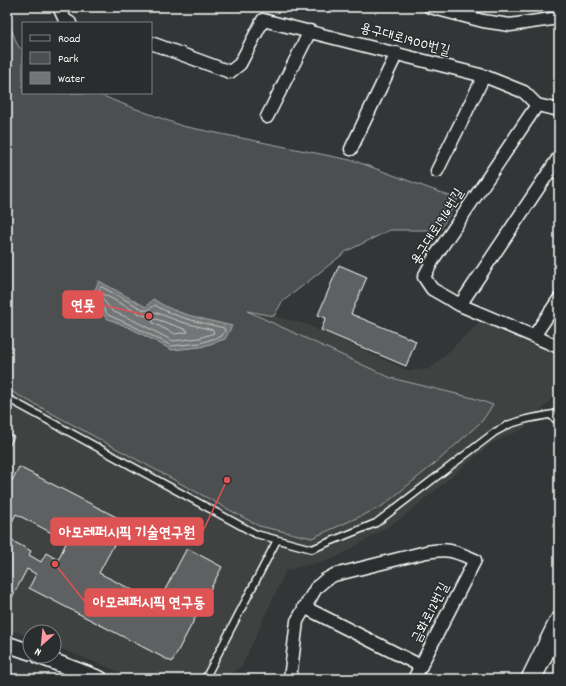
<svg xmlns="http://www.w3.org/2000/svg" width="566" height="686" viewBox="0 0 566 686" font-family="Dekko,'Poor Story',sans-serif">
	<rect width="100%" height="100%" fill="#333536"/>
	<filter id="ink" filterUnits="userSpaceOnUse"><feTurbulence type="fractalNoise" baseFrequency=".025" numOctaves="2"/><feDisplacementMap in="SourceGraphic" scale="8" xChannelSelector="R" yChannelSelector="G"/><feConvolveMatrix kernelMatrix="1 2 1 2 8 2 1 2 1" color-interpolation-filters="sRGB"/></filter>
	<g filter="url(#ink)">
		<path fill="#404243" d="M7,214L245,311L274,316L305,324L409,371L430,369L480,322L559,354V382L549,402L525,428L492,443L402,518L334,559L286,570L242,666L225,679H137L54,646V632H30V637L7,628Z"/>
		<path fill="#4c4f50" stroke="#a6a7a8" d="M7,18L18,46L23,50V93H96L115,101L182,126L355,161L458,199L440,230H390L347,251L282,302L274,316L247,311L391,378L473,398L493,405L482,421L439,460L381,507L312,538L259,526L7,389Z"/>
		<path fill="#737576" stroke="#abacad" d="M99,281L146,307L153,299C176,315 205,319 232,326L225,339L201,347L172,350L130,328L106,318L91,298Z"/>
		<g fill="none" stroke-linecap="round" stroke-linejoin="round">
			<path stroke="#c7c8c8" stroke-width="1" d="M102,287L144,310H148L155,305C175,318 200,322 224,328L225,330L222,336L200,343L172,346L131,325L108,315L96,298L100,288Z
				M103,294L142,315L148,316L155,312L181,322L213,330L214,333L199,338L173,341L133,320L112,311L102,298Z
				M156,319L187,330L188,332L175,334L153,323L152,321Z"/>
		</g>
		<path fill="#5f6162" stroke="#fff" d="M339,265L367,277L351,314L416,341L406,366L321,330L326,318L318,315Z
			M7,434L14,437L7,450Z
			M19,467L126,522L99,573L158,603L187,548L222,567L172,662L29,588L36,574L27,569L8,605H7V538L31,551L29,555L41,562L46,553L58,560L67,541L16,514L7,531V490Z"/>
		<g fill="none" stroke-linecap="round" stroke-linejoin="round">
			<g stroke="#fff" stroke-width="9">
				<path id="service" d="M7,398L256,534L312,549L376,523L495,432L510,424L527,419L559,413
					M550,415L559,422
					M206,677L277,540"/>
			</g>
			<g stroke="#fff" stroke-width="15">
				<path id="minor" d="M59,7L65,20L70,23
					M430,7L483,21L510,25L559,18
					M151,43L230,72L240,64L263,20L484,76L524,92L537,105L559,110
					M537,105L434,258L424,277L432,289L460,305L559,347
					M267,117L310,31
					M351,149L397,53
					M437,171L484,76
					M460,305L559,157
					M534,336L559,299
					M304,607L421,666
					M290,679L297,621L316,588L325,580L334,575L426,552C450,548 454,551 475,560L414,679"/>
			</g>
			<g stroke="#fff" stroke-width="18">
				<path id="tertiary" d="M7,644L30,652
					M39,656L100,679"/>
			</g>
			<g stroke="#fff" stroke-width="22">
				<path id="primary" d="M531,679L559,622"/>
			</g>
			<use href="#service" stroke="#2a2d2e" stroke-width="6"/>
			<use href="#minor" stroke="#2a2d2e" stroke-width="12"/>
			<use href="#tertiary" stroke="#2a2d2e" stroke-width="15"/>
			<use href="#primary" stroke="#2a2d2e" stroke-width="19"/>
		</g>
	</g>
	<g text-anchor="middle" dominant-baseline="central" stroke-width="3" stroke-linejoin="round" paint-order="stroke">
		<g font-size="14" fill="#fff" stroke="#2a2d2e">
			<text transform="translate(405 40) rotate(15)">용구대로1900번길</text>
			<text transform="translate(438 227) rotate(-58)">용구대로1916번길</text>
			<text transform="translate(431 613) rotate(-63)">금화로12번길</text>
		</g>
	</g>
	<path fill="none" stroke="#de5353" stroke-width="1.5" d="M149 316L103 305M227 480L203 531M55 564L85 602"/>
	<g fill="#de5353" stroke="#2a2d2e" stroke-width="1.5">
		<circle cx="149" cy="316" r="4"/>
		<circle cx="227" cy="480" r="4"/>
		<circle cx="55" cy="564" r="4"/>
	</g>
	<g fill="#de5353" stroke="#de5353" stroke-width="1.5">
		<rect x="63" y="291" width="40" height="27" rx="4"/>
		<rect x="51" y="518" width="152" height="27" rx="4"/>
		<rect x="85" y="589" width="128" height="27" rx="4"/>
	</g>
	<g font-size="15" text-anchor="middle" font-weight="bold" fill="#fff">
		<text x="83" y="310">연못</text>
		<text x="127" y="537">아모레퍼시픽 기술연구원</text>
		<text x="149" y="607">아모레퍼시픽 연구동</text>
	</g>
	<rect width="566" height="686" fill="none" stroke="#2a2d2e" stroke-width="24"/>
	<rect x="12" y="12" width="542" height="662" fill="none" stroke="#fff" stroke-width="1.5" filter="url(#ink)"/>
	<rect x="22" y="22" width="130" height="72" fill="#2a2d2e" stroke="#7f8182"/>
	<rect x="30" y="35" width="20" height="6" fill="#2a2d2e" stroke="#7f8182"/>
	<text x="58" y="42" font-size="12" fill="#ffffff">Road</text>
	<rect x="30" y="52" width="20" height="12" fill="#4c4f50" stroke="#7f8182"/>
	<text x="58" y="62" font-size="12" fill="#ffffff">Park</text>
	<rect x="30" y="72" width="20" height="12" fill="#737576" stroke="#7f8182"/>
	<text x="58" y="82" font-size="12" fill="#ffffff">Water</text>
	<g transform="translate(42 644) rotate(207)"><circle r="19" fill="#2a2d2e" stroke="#7f8182"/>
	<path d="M0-3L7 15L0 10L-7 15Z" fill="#ff9aa2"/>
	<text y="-6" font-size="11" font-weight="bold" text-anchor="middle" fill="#ffffff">N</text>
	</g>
</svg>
